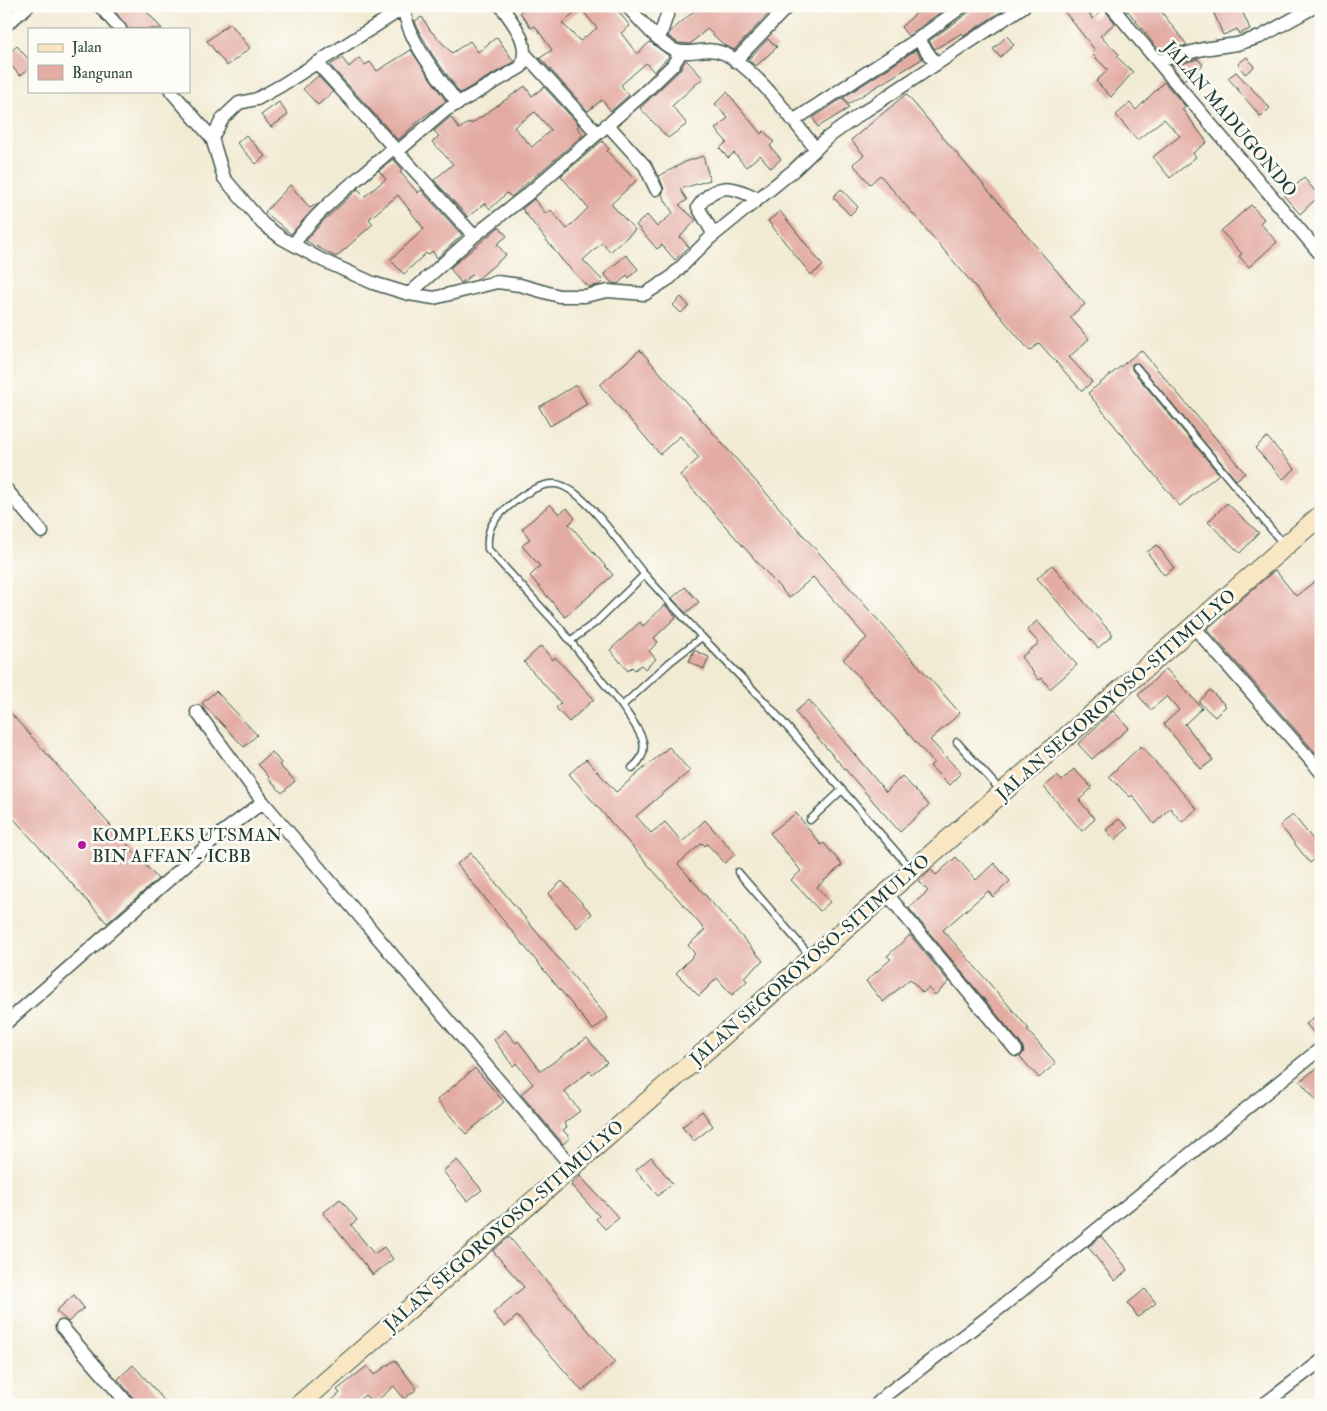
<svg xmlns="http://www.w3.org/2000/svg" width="1327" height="1411" viewBox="0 0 1327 1411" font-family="'IM FELL Double Pica',serif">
	<rect width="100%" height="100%" fill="#fdfcf7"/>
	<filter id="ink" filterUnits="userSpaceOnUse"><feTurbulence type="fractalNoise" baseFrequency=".02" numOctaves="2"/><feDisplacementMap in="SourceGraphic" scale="10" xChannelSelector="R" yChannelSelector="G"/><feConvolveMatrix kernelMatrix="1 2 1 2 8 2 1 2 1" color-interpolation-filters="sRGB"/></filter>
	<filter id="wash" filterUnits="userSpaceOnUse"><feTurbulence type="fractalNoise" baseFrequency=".0096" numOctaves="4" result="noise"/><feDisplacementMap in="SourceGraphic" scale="20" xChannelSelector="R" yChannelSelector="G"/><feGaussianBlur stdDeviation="1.12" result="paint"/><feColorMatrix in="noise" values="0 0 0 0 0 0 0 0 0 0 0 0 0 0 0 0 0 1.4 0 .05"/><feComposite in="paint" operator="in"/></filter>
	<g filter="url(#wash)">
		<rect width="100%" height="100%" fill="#f2ebd4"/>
		<g id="blocks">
			<path fill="#e3aca3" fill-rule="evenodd" d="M111,6H142L162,29H128Z
				M528,6H614L630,26L621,33L637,54L650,42L669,56L654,72L646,63L621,85L629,95L611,111L602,100L588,111L540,58L552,50L535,26L531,28L520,12ZM581,9L597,28L580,41L562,23Z
				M700,6H776L734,50L723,44L707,29L690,44L678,43L668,36L670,32Z
				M924,6H949L908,36L901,27Z
				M971,6H1009L964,36L962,33L935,49L929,41L968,13Z
				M1060,6H1083L1093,19L1104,9L1115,23L1100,36L1119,54L1117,57L1133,72L1111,97L1096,81L1108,70L1092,54L1095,50Z
				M1122,6H1157L1187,45L1160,52L1128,11L1127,12Z
				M1211,6H1240L1250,29L1239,34L1237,29L1223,35Z
				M422,17L430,30L452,53L470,41L478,52L497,37L514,62L460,93L432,54L419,31L415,21Z
				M230,23L250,48L227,66L207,41Z
				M1007,36L1014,45L1000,57L993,49Z
				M768,39L777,47L756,66L748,60Z
				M17,46L29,60V68L20,76L6,59V55Z
				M411,50L446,101L422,118L398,140L330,65L342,58L349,67L359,58L365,65L370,62L377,71Z
				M916,50L922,59L848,104L844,97Z
				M1247,57L1254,67L1245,74L1238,64Z
				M1198,59L1203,65L1184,80L1172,66Z
				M686,60L703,78L672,106L687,124L668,138L640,108L679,71Z
				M1236,72L1270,108L1261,117L1228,78Z
				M318,76L333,92L318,105L303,89Z
				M1164,82L1185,106L1182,109L1207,142L1193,153L1196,157L1170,178L1153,157L1180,136L1164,119L1137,140L1116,115L1130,103L1136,110Z
				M525,86L532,96L544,87L579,125L577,127L583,135L511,197L507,193L490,209L485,203L468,217L434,180L453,164L432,142L439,136L434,131L451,117L459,129L470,122L471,124ZM535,112L551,130L532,147L514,127Z
				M727,92L761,134L764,131L774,142L770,146L781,159L771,168L760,155L746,167L734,153L728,158L720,148L727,142L715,129L728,118L715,104Z
				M906,94L1085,304L1070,317L1089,339L1069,357L1092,382L1082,391L1039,343L1030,351L880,175L870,184L853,164L864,155L851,140Z
				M843,98L849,108L818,127L813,118Z
				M279,102L288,115L271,127L261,115Z
				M246,135L265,156L256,164L237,143Z
				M602,141L609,149L607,151L636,181L611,204L635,230L610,252L602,243L583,260L603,281L599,285L588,287L562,260L522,209L534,199L546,214L551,210L567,229L588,208L561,176Z
				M703,156L710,180L680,189L687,200L679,205L696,220L680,237L689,247L675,260L662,245L657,249L636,225L647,215L657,227L673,213L662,195L664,189L659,176L685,162Z
				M393,159L402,169L400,172L418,193L421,190L462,235L437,258L432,251L428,255L426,253L404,274L390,260L424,229L398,195L369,219L373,224L336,257L306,241L322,222L358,189L365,196L386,179L379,171Z
				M1304,178L1319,196L1300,214L1284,196Z
				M290,185L310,208L320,202L291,234L265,212Z
				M841,189L858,207L850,215L833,197Z
				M1251,205L1264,219L1260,223L1277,242L1249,267L1239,256L1242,254L1221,231Z
				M780,211L823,266L811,275L768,221Z
				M499,227L507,236L497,244L506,255L479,278L476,279L472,275L461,283L450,268Z
				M626,255L638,269L629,278L627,275L618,284L612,283L604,274Z
				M681,297L689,306L681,313L673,305Z
				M640,350L960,713L930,740L961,773L949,785L930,766L934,763L843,659L867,638L813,577L789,598L680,475L699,458L680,436L660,454L600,385Z
				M1141,350L1245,473L1236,480L1138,363L1132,364V370L1219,474L1180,506L1088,393Z
				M576,385L587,404L550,426L539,407Z
				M1267,437L1295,469L1283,479L1255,448Z
				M1227,503L1259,533L1240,553L1208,522Z
				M550,504L559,514L567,508L575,518L569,524L613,575L565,617L530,576L540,566L522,546L530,539L522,529Z
				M1157,545L1174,568L1164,575L1147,552Z
				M1052,565L1113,635L1098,648L1037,578Z
				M1275,570L1296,596L1315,581L1321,588V759L1207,629Z
				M685,587L699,602L686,613L672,598Z
				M665,605L676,617L654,638L658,642L649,651L656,659L645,669L641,665L635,670L632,667L628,671L610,650L640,622L643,626Z
				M1037,621L1077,665L1050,689L1042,678L1039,680L1021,657L1039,643L1027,630Z
				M541,646L553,660L555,657L594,699L569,722L556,708L561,703L524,662Z
				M694,650L709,657L704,669L689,662Z
				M1166,669L1202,708L1185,724L1213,760L1201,769L1164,724L1179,710L1167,696L1151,710L1138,695Z
				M1210,690L1226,706L1215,717L1199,702Z
				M216,691L257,735L244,747L202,703Z
				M809,700L886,792L902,776L929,805L900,832L795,712Z
				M6,708L158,879L107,923L6,810Z
				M1113,711L1129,728L1092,759L1078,744Z
				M1141,746L1197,809L1182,822L1170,808L1154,824L1132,795L1130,797L1109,776Z
				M669,747L690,771L636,816L651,833L665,822L682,842L705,820L735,854L725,863L707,844L705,846L702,843L678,864L763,961L744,977L747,981L732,995L717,978L699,996L676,973L695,954L688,945L705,930L569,774L586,759L616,792Z
				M272,752L281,763L279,765L295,781L282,793L268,778L269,777L258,764Z
				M1074,769L1092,788L1079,800L1095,819L1082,831L1044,787L1057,776L1062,781Z
				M796,813L821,845L824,843L842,865L817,887L830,902L820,911L791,880L801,871L770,833Z
				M1293,815L1321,849V854L1310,863L1280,825Z
				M1119,819L1128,828L1115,840L1106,830Z
				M471,853L608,1018L593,1030L457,864Z
				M956,857L976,880L994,863L1010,881L993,897L988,891L943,930L1029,1029L1027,1030L1056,1063L1039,1078L1020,1057L1024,1052L1022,1045L909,908L928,891L919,881L931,870L936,875Z
				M562,881L592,914L577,928L548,894Z
				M910,935L949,982L935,995L928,988L923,993L910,979L883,1002L866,981L891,959L887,956Z
				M1321,1011V1040H1320L1306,1024Z
				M505,1030L516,1043L518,1041L541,1071L587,1038L607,1062L592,1074L590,1071L564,1091L580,1111L564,1123L567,1127L563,1130L570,1138L563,1144L521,1094L533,1084L516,1063L513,1066L494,1040Z
				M1321,1065V1106L1300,1081Z
				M475,1068L504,1102L466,1134L437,1100Z
				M702,1111L713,1126L694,1141L682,1127Z
				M651,1157L672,1183L658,1196L636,1170Z
				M457,1160L482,1190L467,1201L443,1171Z
				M580,1176L619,1218L605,1229L596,1219L599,1216L571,1185Z
				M340,1199L357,1220L351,1225L374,1254L384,1247L393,1259L373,1275L323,1213Z
				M1101,1236L1128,1270L1115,1281L1088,1247Z
				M509,1237L615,1362L582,1391L517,1316L505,1327L493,1313L524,1287L493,1251Z
				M1145,1289L1156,1303L1138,1317L1128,1303Z
				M74,1295L84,1308L68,1322L56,1311Z
				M395,1360L417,1389L404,1399L394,1386L373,1404L365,1395L353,1405H327L340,1393L337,1390L367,1366L374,1375Z
				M133,1365L151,1385L168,1405H139L118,1379Z"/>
		</g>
	</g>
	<g filter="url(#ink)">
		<use href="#blocks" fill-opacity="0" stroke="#3f574c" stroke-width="1"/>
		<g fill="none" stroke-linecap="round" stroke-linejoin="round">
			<g stroke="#3f574c" stroke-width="9">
				<path id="service" d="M1136,367L1285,546
					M570,641L596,622L644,575
					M622,706L560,628L488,549C486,526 495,517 514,502C524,494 541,483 555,484C584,486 626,554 645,575C663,596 683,616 702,637
					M957,742L1001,791
					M632,768C657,748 636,727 622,706L670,662L702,637L768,705L912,870
					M810,820L842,790
					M738,872L812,958"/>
			</g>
			<g stroke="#3f574c" stroke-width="15">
				<path id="minor" d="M100,6L120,29
					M627,6C639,19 665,51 682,52C697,53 708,47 723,53C756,68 793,121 816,149L827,138L862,113L1024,6
					M1111,6L1321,255
					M404,9C409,44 438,75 458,104
					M6,25L28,6
					M659,39L670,6
					M918,39L963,6
					M526,55L597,133
					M735,61L788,6
					M1158,61L1203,49L1237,44L1260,37L1316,6
					M318,64L474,236
					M171,91L212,138L223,118L239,103L257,99L282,85L407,6
					M793,121L918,39L936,64
					M607,124L645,166L656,189
					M212,138L224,178L263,224L283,239L322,260L373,283L409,294L434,298L497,282L520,285L559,296H585L608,291L645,294L670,278L710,238L794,170L816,149
					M398,151L446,110L521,67C531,43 515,26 501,6
					M714,235L698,207C716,181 733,186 758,199
					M294,244C320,205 360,179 394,147
					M409,294L474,236L528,194L643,94L673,65L681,52
					M6,489L42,532
					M1194,627L1321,772
					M197,712L263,802L572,1167
					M887,894L1016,1050
					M6,1023L223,832L263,802
					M62,1327L129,1405
					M876,1405L887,1394L1005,1304L1321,1048
					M1263,1405L1321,1361"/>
			</g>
			<g stroke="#3f574c" stroke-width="21">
				<path id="secondary" d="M299,1405L1321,515"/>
			</g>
			<use href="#service" stroke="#fff" stroke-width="6"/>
			<use href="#minor" stroke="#fff" stroke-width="12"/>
			<use href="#secondary" stroke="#f9e7c3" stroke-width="19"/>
		</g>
	</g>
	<circle fill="#b5179e" stroke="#fdfcf7" stroke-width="2" cx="82" cy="845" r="5"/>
	<g text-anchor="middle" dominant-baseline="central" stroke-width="5" stroke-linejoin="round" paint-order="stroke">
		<g font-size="18" fill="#1f3d34" stroke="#fdfcf7">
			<text transform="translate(1230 119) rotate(50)">JALAN MADUGONDO</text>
			<text transform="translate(1116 695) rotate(-41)">JALAN SEGOROYOSO-SITIMULYO</text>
			<text transform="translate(810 960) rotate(-41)">JALAN SEGOROYOSO-SITIMULYO</text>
			<text transform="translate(504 1226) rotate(-41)">JALAN SEGOROYOSO-SITIMULYO</text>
		</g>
		<g font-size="18" fill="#1f3d34" stroke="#fdfcf7" text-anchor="start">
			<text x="92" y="835">KOMPLEKS UTSMAN<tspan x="92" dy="21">BIN AFFAN - ICBB</tspan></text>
		</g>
	</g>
	<rect width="1327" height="1411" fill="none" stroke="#fdfcf7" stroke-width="25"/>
	<rect x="28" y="28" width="162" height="65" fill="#fdfcf7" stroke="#a4b0a9"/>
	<rect x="38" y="44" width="25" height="8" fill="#f9e7c3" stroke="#a4b0a9"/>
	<text x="72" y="52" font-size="15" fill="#1f3d34">Jalan</text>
	<rect x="38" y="65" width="25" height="15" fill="#e3aca3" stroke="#a4b0a9"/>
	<text x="72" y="78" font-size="15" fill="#1f3d34">Bangunan</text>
</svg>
